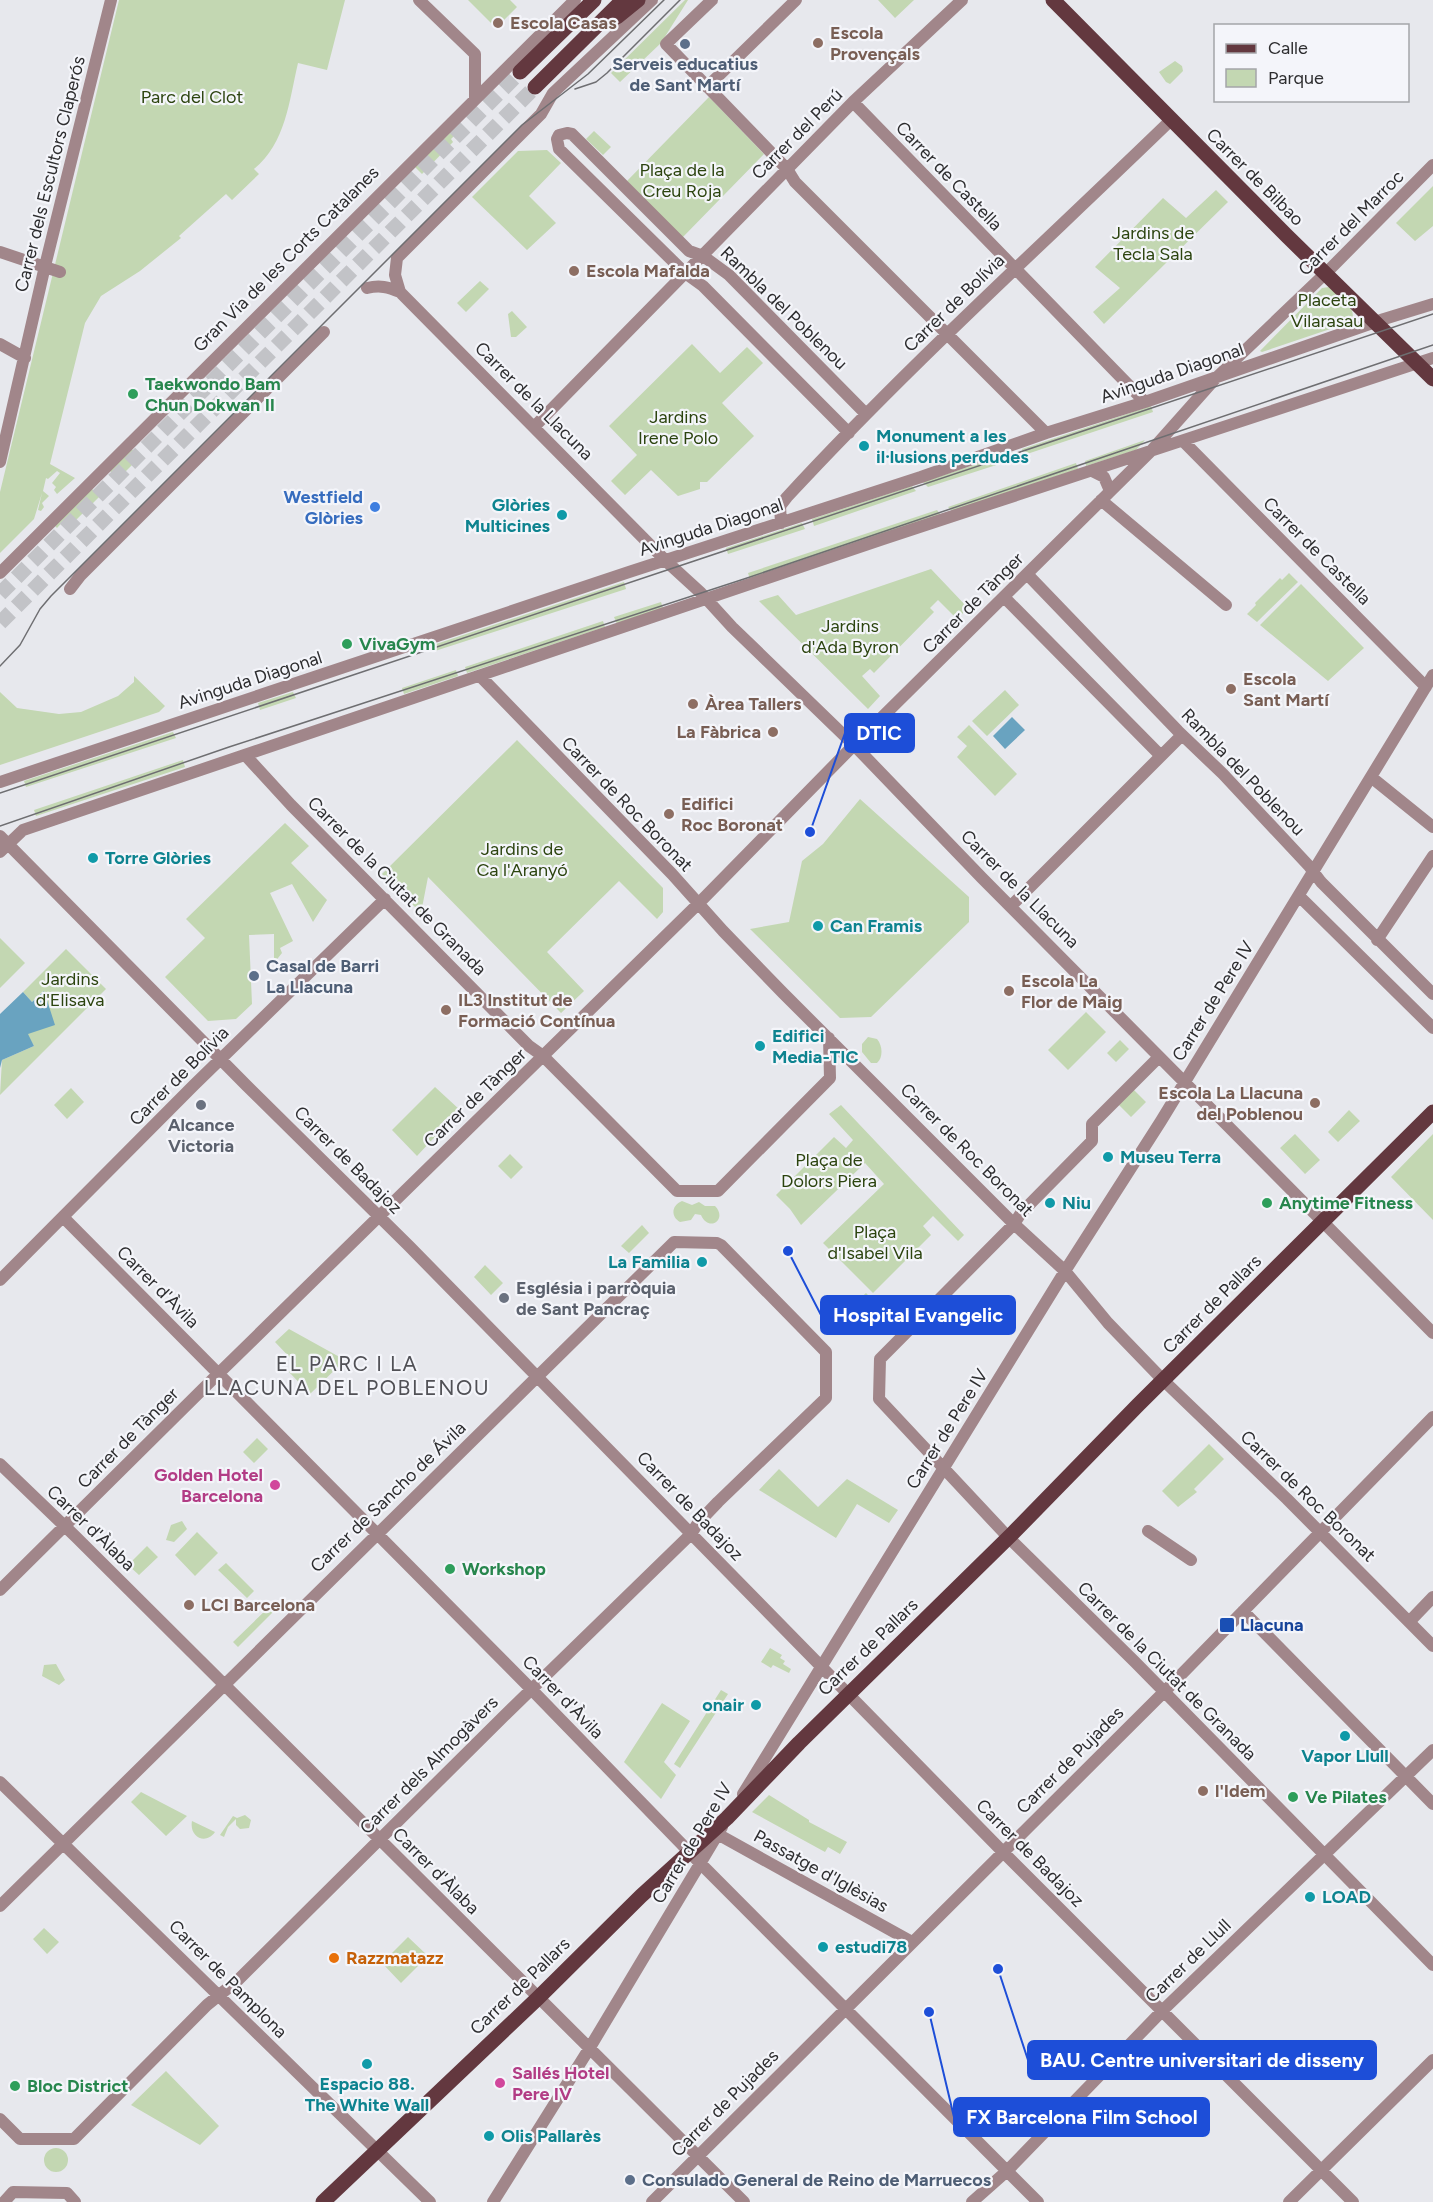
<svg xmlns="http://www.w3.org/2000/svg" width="1433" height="2202" viewBox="0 0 1433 2202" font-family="Figtree,sans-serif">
	<rect width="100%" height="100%" fill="#e7e8ed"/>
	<path fill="#c3d7b2" d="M119,0H345L327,70L298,63C289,101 286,143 254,169L259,174L232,200L226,194L179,236L181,238L140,271L101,296L85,323L50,464L75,478L57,494L54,490L56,487L52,483L60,473L57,471L48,479L46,478L43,491L49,496L42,503L44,507L41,511L38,510L42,493L34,519L0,553V492Z
		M468,0H510L517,7L496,28Z
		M685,0H688L661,43L620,82L611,73Z
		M878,0H914L895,18Z
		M1175,61L1182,66L1183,71L1170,84L1166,82L1159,72Z
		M709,97L764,154L682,238L627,181Z
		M452,131L456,134L451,139L453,142L422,174L415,167Z
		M594,131L611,147L603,155L586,139Z
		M547,150L561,163L529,196L556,223L527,250L472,197L518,151Z
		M1433,186V226L1415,241L1396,223Z
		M1216,190L1228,202L1104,324L1093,312L1120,288L1095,267L1163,198L1186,218Z
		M480,281L489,289L466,312L457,303Z
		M1329,287C1339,296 1359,307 1351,322L1262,352L1260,351L1322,288Z
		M512,311L527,327L516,337H511L508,314Z
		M692,344L720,373L747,347L763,363L722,403L754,436L707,482H700V489L678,496L651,470L625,495L611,481L637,455L609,426Z
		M1151,406L1153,412L1024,455L1022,449Z
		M1145,440L1136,450L1086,466L1085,461Z
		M130,448L134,451L126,459L132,465L118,479L110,471Z
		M1013,452L1015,459L928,487L923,482Z
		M1076,463L1078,469L952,511L948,507Z
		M912,486L916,491L814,526L812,519Z
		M92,489L100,496L75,521L69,515L57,528L53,524Z
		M937,510L941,515L750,579L748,573Z
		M802,523L805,529L728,554L726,548Z
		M931,569L968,608L957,619L938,600L930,608L934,612L874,673L870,669L862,676L880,696L868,709L759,601L778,595L796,615Z
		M1289,573L1298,582L1257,622L1247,614L1256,605L1255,603L1280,578L1282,580Z
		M624,582L626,589L435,651L433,645Z
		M1301,584L1364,648L1328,681L1260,625Z
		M661,602L663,608L617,624L614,617Z
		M603,621L605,627L467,673L465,667Z
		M456,670L458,676L404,694L402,688Z
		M134,676L165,706L159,712L0,765V692L17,708L59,714L81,712L118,696L134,682Z
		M1005,690L1019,705L987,736L972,721Z
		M293,692L296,698L260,710L258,703Z
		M969,725L1017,774L995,796L957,757L967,746L957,737Z
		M173,732L176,738L26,787L24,781Z
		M517,740L663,888V912L657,919L619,881L547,952L584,991L561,1013L428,877L421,913L382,874Z
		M183,760L185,767L36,816L34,810Z
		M860,799L969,897V922L871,1017L840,1018L750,929L789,922L802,861L823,844Z
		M285,823L309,846L291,863L327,900L313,922L292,884L270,893L293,941L280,948L282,953L274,963V934L249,935L252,1004L236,1019L208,1021L165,977L205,938L186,919Z
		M0,938L25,963L0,988Z
		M66,949L106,989L0,1095L2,1060L34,1046L27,1034L43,991L32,1002L23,992Z
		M1086,1012L1106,1032L1068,1070L1048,1050Z
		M868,1037L877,1039C883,1046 883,1058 877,1063H871L862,1052V1044Z
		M1120,1040L1129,1049L1116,1062L1107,1053Z
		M435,1087L460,1110L417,1156L392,1130Z
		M71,1088L84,1102L67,1119L54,1105Z
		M1133,1089L1146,1102L1131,1117L1118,1104Z
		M841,1105L964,1235L958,1241L933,1216L923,1226L931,1235L873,1293L823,1243L884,1184L865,1163L801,1225L790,1209L776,1195L834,1137L846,1148L853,1140L829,1114Z
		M1349,1110L1360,1121L1338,1142L1328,1132Z
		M1295,1134L1320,1160L1305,1174L1280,1148Z
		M1433,1134V1220L1391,1177Z
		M510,1154L523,1167L511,1179L498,1166Z
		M682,1201L692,1205L699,1202L705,1206H715C728,1219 709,1233 701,1215L695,1214L691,1220L680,1222C670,1216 672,1205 682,1201Z
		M642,1225L649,1233L629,1253L621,1246Z
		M485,1265L503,1283L491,1295L474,1277Z
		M866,1293C878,1305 892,1323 866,1329L855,1327C848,1337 837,1335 831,1325Z
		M289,1329L345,1360L310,1394L289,1372L296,1364L275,1342Z
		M257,1438L268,1449L254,1463L243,1452Z
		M1209,1444L1224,1459L1194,1489L1197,1492L1178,1507L1162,1491Z
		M779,1469L818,1507L847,1479L898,1510L889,1523L857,1504L836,1538L759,1490Z
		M182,1521L187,1529L174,1542L166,1540L171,1525Z
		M197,1532L218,1553L195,1576L175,1555Z
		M147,1546L158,1557L139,1575L128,1565Z
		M226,1563L254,1591L247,1598L218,1570Z
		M269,1607L273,1612L238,1647L233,1642Z
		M770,1648L782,1655L780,1658L785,1661L783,1664L791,1669L789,1673L773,1665L771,1668L761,1662Z
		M56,1664L65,1680L59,1685L42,1676L44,1665Z
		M721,1690L728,1694L680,1768L674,1764Z
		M662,1703L690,1721L664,1762L676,1775L661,1799L624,1762Z
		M141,1792L187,1816L166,1836L131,1802Z
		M769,1795L809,1820V1822L847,1842L840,1854L828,1847L825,1852L752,1812Z
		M245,1815L251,1820L249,1828L240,1829L236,1825V1819L228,1827L224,1837L220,1835L233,1816L237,1818Z
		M192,1821L215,1832C205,1846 189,1836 192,1821Z
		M44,1928L59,1942L47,1954L33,1939Z
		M408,1937L428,1956L401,1983L382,1963Z
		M166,2071L219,2126L200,2145L131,2105Z
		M44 2160a12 12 0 1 1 24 0a12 12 0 1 1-24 0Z"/>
	<path fill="#69a3c0" d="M1012,717L1025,730L1005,749L993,736Z
		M44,991L55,1025L28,1034L34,1046L2,1060L0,1068V1014L23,992L32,1002Z"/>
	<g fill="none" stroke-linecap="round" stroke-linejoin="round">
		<path stroke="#c2c3c7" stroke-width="15" stroke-dasharray="15 8" stroke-linecap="butt" d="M0,594L520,72
			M0,623L535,87"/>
		<path stroke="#a1868a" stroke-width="12" d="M419,0L475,54V99
			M652,0L553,93L541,114L397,258L395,275L400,292L666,561L701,593L732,627L854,745L982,878L1433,1333
			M712,0L666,44L787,169L795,182L1046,433
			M707,87L796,0
			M853,102L1145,402
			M0,252L60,272
			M367,288C380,285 388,287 400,292
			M0,344L25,358
			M535,426L853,102L962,0
			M849,433L703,286L685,273L559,149L557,139L559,135L567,133L572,134L689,251L703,256L729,275L866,414
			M1183,441L1426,687
			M0,462L45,266L111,0
			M1092,471L1104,477L1110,491
			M1101,500L1226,605
			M781,523L780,506L787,497C909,365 1042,245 1171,120
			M0,573L575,0
			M1027,574L1178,731L1223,774L1309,866L1321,882L1433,994
			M70,589L80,576L324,332
			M1004,597L1161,756
			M480,676L672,874L723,931L783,993L1014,1224L1065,1271L1108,1323L1163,1380L1287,1499L1433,1646
			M246,756L291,805L529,1046L543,1056L677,1191H718L830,1078L829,1038
			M1371,777L1433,827
			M0,782L629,572L921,477L1046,433L1145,402L1384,319L1433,304
			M0,836L246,1085L409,1246L1003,1852L1353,2202
			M0,852L23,830L883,539L1433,358
			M1299,896L1433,1028
			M1011,906L1182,735
			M1377,940L1433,856
			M1159,1057L1092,1124V1141L1021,1213L1014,1224L880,1359L879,1399L1008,1537L1135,1662L1433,1965
			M63,1217L532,1690L700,1863L1038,2202
			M0,1280L194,1085L385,899
			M0,1464L76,1537L744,2202
			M1148,1531L1191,1560
			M0,1590L219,1373L698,904L854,745L1151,451L1215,379L1331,268L1433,165
			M1243,1611L1433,1804
			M1409,1622L1433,1597
			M0,1782L430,2202
			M743,1794L1065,1271L1161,1121L1433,675
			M712,1831L912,1942
			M0,1906L674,1242L717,1243L721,1245L826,1352V1398L718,1502L698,1523L691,1534L503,1717L238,1980L207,2005L74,2139H20L0,2119
			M4,2202L13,2192L67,2193L75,2202
			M493,2202L589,2049L722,1827
			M652,2202L1169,1687L1433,1417
			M972,2202L1007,2171L1163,2010L1433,1750
			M1289,2202L1433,2060"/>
		<path stroke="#63383f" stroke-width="15" d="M1053,0L1287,236L1433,379
			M617,17L638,0
			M520,72L594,0
			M535,87L623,0
			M323,2202L538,1998L641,1896L727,1818L799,1743L1012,1534L1138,1405L1433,1112"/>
		<path stroke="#6e6e71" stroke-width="1.5" d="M575,89L596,82L607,73L680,0
			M0,666L20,645L40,609L51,596L522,125L588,74L664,0
			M0,793L1433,314
			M0,826L229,747L744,579L1433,345"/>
	</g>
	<g fill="#8d6e63" stroke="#f4f5fa" stroke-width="2">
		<circle cx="498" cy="23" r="6"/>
		<circle cx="818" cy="43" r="6"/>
		<circle cx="574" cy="271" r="6"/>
		<circle cx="1231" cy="689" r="6"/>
		<circle cx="693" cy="704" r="6"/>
		<circle cx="773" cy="732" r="6"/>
		<circle cx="669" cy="814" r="6"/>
		<circle cx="1009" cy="991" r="6"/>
		<circle cx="446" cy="1010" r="6"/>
		<circle cx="1315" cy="1103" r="6"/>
		<circle cx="189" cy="1605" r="6"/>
		<circle cx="1203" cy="1791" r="6"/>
	</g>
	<g fill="#5c6f8a" stroke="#f4f5fa" stroke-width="2">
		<circle cx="685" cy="44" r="6"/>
		<circle cx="254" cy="976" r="6"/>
		<circle cx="630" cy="2180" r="6"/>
	</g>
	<g fill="#2e9e5b" stroke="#f4f5fa" stroke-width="2">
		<circle cx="133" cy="394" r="6"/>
		<circle cx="347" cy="644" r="6"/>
		<circle cx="1267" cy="1203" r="6"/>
		<circle cx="450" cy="1569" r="6"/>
		<circle cx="1293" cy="1797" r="6"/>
		<circle cx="15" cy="2086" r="6"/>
	</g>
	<g fill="#0f9aa8" stroke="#f4f5fa" stroke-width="2">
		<circle cx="864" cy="446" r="6"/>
		<circle cx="562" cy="515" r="6"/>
		<circle cx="93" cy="858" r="6"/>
		<circle cx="818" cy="926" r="6"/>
		<circle cx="760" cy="1046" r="6"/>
		<circle cx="1108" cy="1157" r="6"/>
		<circle cx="1050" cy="1203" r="6"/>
		<circle cx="702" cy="1262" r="6"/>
		<circle cx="756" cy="1705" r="6"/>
		<circle cx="1345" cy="1736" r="6"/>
		<circle cx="1310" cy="1897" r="6"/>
		<circle cx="823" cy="1947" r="6"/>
		<circle cx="367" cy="2064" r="6"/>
		<circle cx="489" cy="2136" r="6"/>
	</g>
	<circle fill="#3f7fe0" stroke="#f4f5fa" stroke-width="2" cx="375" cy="507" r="6"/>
	<g fill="#6b7280" stroke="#f4f5fa" stroke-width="2">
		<circle cx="201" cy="1105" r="6"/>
		<circle cx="504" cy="1298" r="6"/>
	</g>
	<g fill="#d1479c" stroke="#f4f5fa" stroke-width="2">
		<circle cx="275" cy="1485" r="6"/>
		<circle cx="500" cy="2083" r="6"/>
	</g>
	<rect fill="#1a4fb4" stroke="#f4f5fa" stroke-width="2" x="1219" y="1617" width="16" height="16" rx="3"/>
	<circle fill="#e8710a" stroke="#f4f5fa" stroke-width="2" cx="334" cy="1958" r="6"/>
	<g text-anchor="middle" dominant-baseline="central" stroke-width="4.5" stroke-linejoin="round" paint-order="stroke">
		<g font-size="18" font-weight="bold" fill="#785e54" stroke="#f4f5fa" text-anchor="start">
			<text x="510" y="23">Escola Casas</text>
			<text x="830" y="33">Escola<tspan x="830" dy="21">Provençals</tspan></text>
			<text x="586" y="271">Escola Mafalda</text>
			<text x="1243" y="679">Escola<tspan x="1243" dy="21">Sant Martí</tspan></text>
			<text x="705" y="704">Àrea Tallers</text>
			<text x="761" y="732" text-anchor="end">La Fàbrica</text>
			<text x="681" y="804">Edifici<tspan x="681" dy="21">Roc Boronat</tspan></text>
			<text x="1021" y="981">Escola La<tspan x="1021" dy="21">Flor de Maig</tspan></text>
			<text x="458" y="1000">IL3 Institut de<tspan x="458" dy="21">Formació Contínua</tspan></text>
			<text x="1303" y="1093" text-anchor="end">Escola La Llacuna<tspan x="1303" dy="21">del Poblenou</tspan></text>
			<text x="201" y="1605">LCI Barcelona</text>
			<text x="1215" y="1791">l'Idem</text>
		</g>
		<g font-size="18" font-weight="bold" fill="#4e5e75" stroke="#f4f5fa" text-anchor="start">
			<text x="685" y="64" text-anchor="middle">Serveis educatius<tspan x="685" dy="21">de Sant Martí</tspan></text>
			<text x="266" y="966">Casal de Barri<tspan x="266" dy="21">La Llacuna</tspan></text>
			<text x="642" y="2180">Consulado General de Reino de Marruecos</text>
		</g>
		<g font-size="18" fill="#2c440f" stroke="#f4f5fa">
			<text x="192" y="97">Parc del Clot</text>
			<text x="682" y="170">Plaça de la<tspan x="682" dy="21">Creu Roja</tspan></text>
			<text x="1153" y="233">Jardins de<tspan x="1153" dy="21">Tecla Sala</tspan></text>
			<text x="1327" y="300">Placeta<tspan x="1327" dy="21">Vilarasau</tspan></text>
			<text x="678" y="417">Jardins<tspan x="678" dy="21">Irene Polo</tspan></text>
			<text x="850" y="626">Jardins<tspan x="850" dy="21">d'Ada Byron</tspan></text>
			<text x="522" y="849">Jardins de<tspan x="522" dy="21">Ca l'Aranyó</tspan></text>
			<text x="70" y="979">Jardins<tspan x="70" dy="21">d'Elisava</tspan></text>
			<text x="829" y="1160">Plaça de<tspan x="829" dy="21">Dolors Piera</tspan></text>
			<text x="875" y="1232">Plaça<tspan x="875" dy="21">d'Isabel Vila</tspan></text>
		</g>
		<g font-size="18" fill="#2d2d2f" stroke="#f4f5fa">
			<text transform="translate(797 134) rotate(-45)">Carrer del Perú</text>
			<text transform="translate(50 174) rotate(-76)">Carrer dels Escultors Claperós</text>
			<text transform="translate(949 176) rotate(46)">Carrer de Castella</text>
			<text transform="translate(1255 177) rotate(45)">Carrer de Bilbao</text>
			<text transform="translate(1351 223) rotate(-45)">Carrer del Marroc</text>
			<text transform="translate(286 259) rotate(-45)">Gran Via de les Corts Catalanes</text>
			<text transform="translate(954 303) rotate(-44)">Carrer de Bolívia</text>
			<text transform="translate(784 308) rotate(44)">Rambla del Poblenou</text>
			<text transform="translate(1172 373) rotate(-19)">Avinguda Diagonal</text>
			<text transform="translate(534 401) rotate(45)">Carrer de la Llacuna</text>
			<text transform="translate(711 527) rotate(-18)">Avinguda Diagonal</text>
			<text transform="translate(1317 551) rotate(45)">Carrer de Castella</text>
			<text transform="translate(973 603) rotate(-45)">Carrer de Tànger</text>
			<text transform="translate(250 680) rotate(-18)">Avinguda Diagonal</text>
			<text transform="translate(1243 772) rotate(46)">Rambla del Poblenou</text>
			<text transform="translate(627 804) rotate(46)">Carrer de Roc Boronat</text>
			<text transform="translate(397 886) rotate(45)">Carrer de la Ciutat de Granada</text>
			<text transform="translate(1020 889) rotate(45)">Carrer de la Llacuna</text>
			<text transform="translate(1213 1001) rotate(-58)">Carrer de Pere IV</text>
			<text transform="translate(179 1076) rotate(-45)">Carrer de Bolívia</text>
			<text transform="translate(475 1098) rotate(-44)">Carrer de Tànger</text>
			<text transform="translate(967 1150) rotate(45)">Carrer de Roc Boronat</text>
			<text transform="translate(348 1160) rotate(45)">Carrer de Badajoz</text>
			<text transform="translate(158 1287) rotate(45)">Carrer d'Àvila</text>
			<text transform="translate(1212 1304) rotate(-45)">Carrer de Pallars</text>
			<text transform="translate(947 1429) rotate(-58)">Carrer de Pere IV</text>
			<text transform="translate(128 1438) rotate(-45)">Carrer de Tànger</text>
			<text transform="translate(1308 1496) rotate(44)">Carrer de Roc Boronat</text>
			<text transform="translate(388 1497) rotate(-44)">Carrer de Sancho de Ávila</text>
			<text transform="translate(690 1506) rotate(46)">Carrer de Badajoz</text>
			<text transform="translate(91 1528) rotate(44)">Carrer d'Àlaba</text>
			<text transform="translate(868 1647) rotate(-44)">Carrer de Pallars</text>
			<text transform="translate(1167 1671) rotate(45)">Carrer de la Ciutat de Granada</text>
			<text transform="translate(563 1697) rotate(46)">Carrer d'Àvila</text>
			<text transform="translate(1070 1760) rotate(-45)">Carrer de Pujades</text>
			<text transform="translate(429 1765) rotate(-45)">Carrer dels Almogàvers</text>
			<text transform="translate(692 1843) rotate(-59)">Carrer de Pere IV</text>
			<text transform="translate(1030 1853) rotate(45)">Carrer de Badajoz</text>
			<text transform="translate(436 1871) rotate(45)">Carrer d'Àlaba</text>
			<text transform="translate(821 1871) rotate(29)">Passatge d'Iglèsias</text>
			<text transform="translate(1188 1961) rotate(-44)">Carrer de Llull</text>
			<text transform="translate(228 1979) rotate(45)">Carrer de Pamplona</text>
			<text transform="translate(520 1986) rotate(-44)">Carrer de Pallars</text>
			<text transform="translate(725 2103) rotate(-45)">Carrer de Pujades</text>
		</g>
		<g font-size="18" font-weight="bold" fill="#27864d" stroke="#f4f5fa" text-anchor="start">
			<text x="145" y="384">Taekwondo Bam<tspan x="145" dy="21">Chun Dokwan II</tspan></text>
			<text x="359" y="644">VivaGym</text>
			<text x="1279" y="1203">Anytime Fitness</text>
			<text x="462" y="1569">Workshop</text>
			<text x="1305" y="1797">Ve Pilates</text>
			<text x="27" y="2086">Bloc District</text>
		</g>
		<g font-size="18" font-weight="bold" fill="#0d838f" stroke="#f4f5fa" text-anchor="start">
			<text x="876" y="436">Monument a les<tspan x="876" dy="21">il·lusions perdudes</tspan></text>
			<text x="550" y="505" text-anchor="end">Glòries<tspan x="550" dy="21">Multicines</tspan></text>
			<text x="105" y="858">Torre Glòries</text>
			<text x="830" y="926">Can Framis</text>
			<text x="772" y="1036">Edifici<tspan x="772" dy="21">Media-TIC</tspan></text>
			<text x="1120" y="1157">Museu Terra</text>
			<text x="1062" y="1203">Niu</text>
			<text x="690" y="1262" text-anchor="end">La Familia</text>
			<text x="744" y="1705" text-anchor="end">onair</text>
			<text x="1345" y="1756" text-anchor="middle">Vapor Llull</text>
			<text x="1322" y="1897">LOAD</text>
			<text x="835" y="1947">estudi78</text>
			<text x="367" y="2084" text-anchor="middle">Espacio 88.<tspan x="367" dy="21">The White Wall</tspan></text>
			<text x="501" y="2136">Olis Pallarès</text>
		</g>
		<g font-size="18" font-weight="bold" fill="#366cbe" stroke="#f4f5fa" text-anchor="end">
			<text x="363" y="497">Westfield<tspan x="363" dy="21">Glòries</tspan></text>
		</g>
		<g font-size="18" font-weight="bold" fill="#5b616d" stroke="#f4f5fa">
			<text x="201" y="1125">Alcance<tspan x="201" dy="21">Victoria</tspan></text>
			<text x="516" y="1288" text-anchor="start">Església i parròquia<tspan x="516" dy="21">de Sant Pancraç</tspan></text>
		</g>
		<g font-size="18" font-weight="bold" fill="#b23c85" stroke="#f4f5fa" text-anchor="end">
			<text x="263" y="1475">Golden Hotel<tspan x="263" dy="21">Barcelona</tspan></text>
			<text x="512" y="2073" text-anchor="start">Sallés Hotel<tspan x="512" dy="21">Pere IV</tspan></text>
		</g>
		<g font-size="18" font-weight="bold" fill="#164399" stroke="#f4f5fa" text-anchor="start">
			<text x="1240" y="1625">Llacuna</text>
		</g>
		<g font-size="18" font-weight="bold" fill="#c56008" stroke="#f4f5fa" text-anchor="start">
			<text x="346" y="1958">Razzmatazz</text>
		</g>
		<g font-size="21" letter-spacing="1.5" fill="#515156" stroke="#f4f5fa">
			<text x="347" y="1363">EL PARC I LA<tspan x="347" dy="24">LLACUNA DEL POBLENOU</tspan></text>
		</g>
	</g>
	<path fill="none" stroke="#1d4ed8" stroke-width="2" d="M810 832L845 733M788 1251L821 1315M998 1969L1028 2060M929 2012L954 2117"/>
	<g fill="#1d4ed8" stroke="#f4f5fa" stroke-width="2">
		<circle cx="810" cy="832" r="6"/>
		<circle cx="788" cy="1251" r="6"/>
		<circle cx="998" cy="1969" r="6"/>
		<circle cx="929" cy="2012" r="6"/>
	</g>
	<g fill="#1d4ed8" stroke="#1d4ed8" stroke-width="2">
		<rect x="845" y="714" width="69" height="38" rx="6"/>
		<rect x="821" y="1296" width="194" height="38" rx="6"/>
		<rect x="1028" y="2041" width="348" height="38" rx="6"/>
		<rect x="954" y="2098" width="255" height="38" rx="6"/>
	</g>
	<g font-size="20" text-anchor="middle" font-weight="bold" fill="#fff">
		<text x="879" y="740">DTIC</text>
		<text x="918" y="1322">Hospital Evangelic</text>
		<text x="1202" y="2067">BAU. Centre universitari de disseny</text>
		<text x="1082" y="2124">FX Barcelona Film School</text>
	</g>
	<rect x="1214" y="24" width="195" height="78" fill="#f4f5fa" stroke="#a4a5a9" stroke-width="1.5"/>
	<rect x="1226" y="44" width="30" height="9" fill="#63383f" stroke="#a4a5a9" stroke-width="1.5"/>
	<text x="1268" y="54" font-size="18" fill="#2d2d2f">Calle</text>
	<rect x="1226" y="69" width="30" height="18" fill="#c3d7b2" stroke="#a4a5a9" stroke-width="1.5"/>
	<text x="1268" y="84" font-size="18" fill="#2d2d2f">Parque</text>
</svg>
